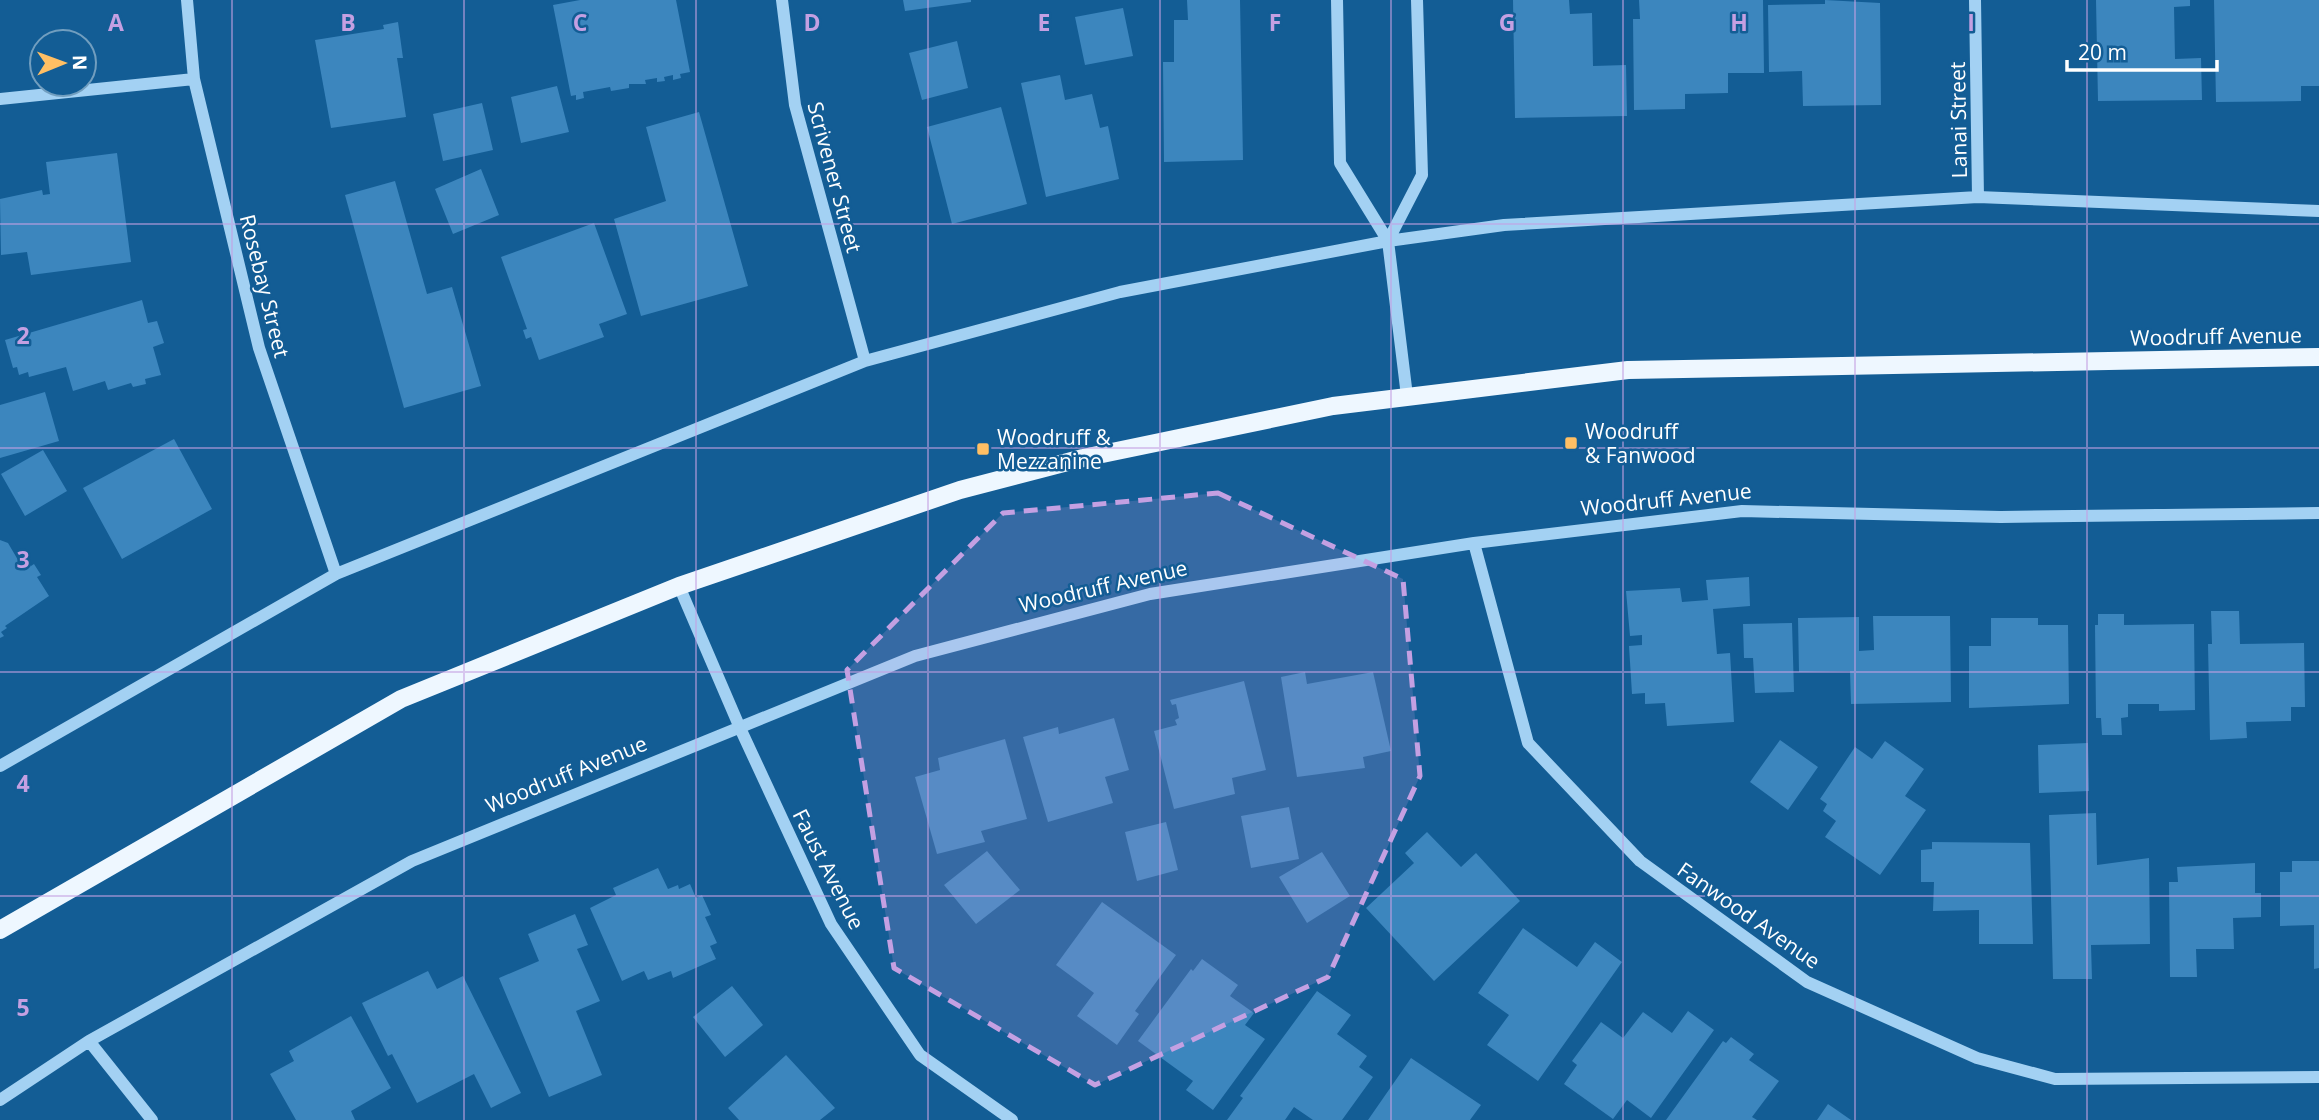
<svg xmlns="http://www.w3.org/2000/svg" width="2319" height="1120" viewBox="0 0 2319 1120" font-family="'Open Sans',sans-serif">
	<rect width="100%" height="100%" fill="#135d95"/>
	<path fill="#3c86be" d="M580,0H676L690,72L680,74L681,78L673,80V75L664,77L665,81L657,82V78L645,80L646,84H629V88L611,91L610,87L583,92L584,98L576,100V95L571,96L553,5Z
		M903,0H971V2L905,11Z
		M1187,0H1240L1243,160L1164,162L1163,62H1174V20H1188Z
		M1513,0H1569L1570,14L1592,13L1593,66L1626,65L1627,116L1515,118Z
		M1639,0H1763L1764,73H1728V93L1685,94V109L1634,110L1633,19H1640Z
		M1825,0L1880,3L1881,105L1803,106L1802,71L1769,72L1768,5L1825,4Z
		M2096,0H2190V6L2174,7L2175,59L2201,58L2202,100L2098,101Z
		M2214,0H2319V86H2301V101L2216,102Z
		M1123,8L1133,56L1085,65L1075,17Z
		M398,22L403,58H397L406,117L331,128L315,40L384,29L383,25Z
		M957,41L968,88L922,100L909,53Z
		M1060,75L1065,100L1092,94L1100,128L1108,126L1119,179L1046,197L1021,83Z
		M557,86L569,132L521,143L511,97Z
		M482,103L493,150L443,161L433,114Z
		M1001,107L1027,204L952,224L927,127Z
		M699,112L748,286L641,316L614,219L666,201L646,127Z
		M117,153L131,262L31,275L27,252L1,255L0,199L42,190L43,195L50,194L46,162Z
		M481,169L499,215L453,234L435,189Z
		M395,181L427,294L452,287L481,386L404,408L345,195Z
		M594,223L627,314L599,324L604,337L539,360L531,337L526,339L523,330L527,329L501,257Z
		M142,300L148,323L157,321L164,343L153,347L161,375L145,379L146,384L133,387L131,383L108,390L105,381L73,391L66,367L29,377L28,372L19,375L17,367L13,368L5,340Z
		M45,392L59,441L0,458V405Z
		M174,439L212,509L122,559L83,488Z
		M43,450L67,491L25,516L1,474Z
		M0,540L8,543L18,560L25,557L31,566L34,564L41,575L37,577L49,596L5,626L7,628L1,632L4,636L0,638Z
		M1749,577L1750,606L1713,609L1717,654L1730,653L1734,722L1667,726L1665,703L1645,704V693L1632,694L1629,646L1642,645V635L1630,636L1626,591L1680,588L1682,602L1708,600L1706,580Z
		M2211,611H2239L2240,644L2304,643L2305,707H2291V721L2246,722L2247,738L2210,740L2208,644H2212Z
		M2098,614H2124V625L2194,624L2195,710L2159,711V704H2128V717L2121,718L2122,735H2102L2101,718H2096L2095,625H2098Z
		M1873,616H1950L1951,702L1851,704L1850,671L1799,672L1798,618L1859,617V651L1874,650Z
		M1991,618H2038V625H2068L2069,704L1969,708V646H1991Z
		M1792,623L1794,692L1755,693L1753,658H1744L1743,624Z
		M1305,672L1307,684L1373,672L1391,751L1363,757L1365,768L1297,777L1281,677Z
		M1244,681L1266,770L1232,778L1235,794L1174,809L1154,731L1177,725L1175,720L1179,718L1176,704L1172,705L1170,700Z
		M1114,718L1129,770L1105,777L1113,803L1048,822L1023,737L1058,727L1059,734Z
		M1005,739L1027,819L981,831L985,842L937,854L915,777L940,770L938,758Z
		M1780,740L1818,767L1788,810L1750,782Z
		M1885,741L1924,769L1905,796L1926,810L1880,875L1825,837L1836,821L1823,811L1827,804L1820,799L1855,747L1872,759Z
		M2088,743L2089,791L2039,793L2038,745Z
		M1289,807L1299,859L1251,868L1241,816Z
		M2096,813L2097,865L2149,858L2150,944L2091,945L2092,979H2053L2049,815Z
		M1166,822L1178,870L1137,881L1125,832Z
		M1427,832L1461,867L1476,853L1520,901L1434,981L1366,908L1414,863L1405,853Z
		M1932,842L2030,843L2033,944H1979V910L1933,911L1934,882H1921V850L1932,849Z
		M987,851L1020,890L976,924L944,885Z
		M1322,852L1350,896L1307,923L1279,877Z
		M2292,861H2319V968L2314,969V925L2280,926V872H2292Z
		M2255,863V893H2261V917L2233,918L2234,949H2196L2197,977H2170L2169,882H2178L2177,867Z
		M658,868L668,889L678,885L679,889L690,884L696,898L702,895L711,915L705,917L717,943L710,946L716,959L673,978L671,971L648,980L644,971L622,981L590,908L616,895L613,888Z
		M1102,902L1176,955L1135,1011L1139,1014L1117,1045L1077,1016L1094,993L1056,965Z
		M575,914L588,945L577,949L600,1001L576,1011L602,1075L549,1097L499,978L539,961L528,934Z
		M1523,928L1577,967L1595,942L1622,962L1538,1081L1487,1045L1509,1015L1478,993Z
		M1202,959L1238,985L1230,996L1254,1013L1245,1025L1265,1039L1213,1110L1186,1090L1193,1081L1138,1041L1191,969L1193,971Z
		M428,971L437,989L463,976L521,1093L491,1108L474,1074L417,1103L392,1054L388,1056L362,1003Z
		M732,986L763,1025L725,1057L693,1017Z
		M1317,991L1351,1015L1337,1034L1367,1056L1359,1067L1373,1077L1342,1120H1313L1294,1107L1285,1120H1227L1243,1098L1240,1096Z
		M1688,1011L1714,1030L1651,1118L1627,1100L1613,1119L1564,1084L1577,1065L1572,1061L1601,1022L1623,1038L1643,1012L1672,1033Z
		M351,1016L391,1088L351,1111L355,1120H296L270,1074L294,1061L289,1051Z
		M1731,1037L1754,1054L1749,1060L1779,1081L1752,1117L1757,1120H1666L1723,1041L1726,1043Z
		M786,1055L835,1108L820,1120H739L728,1108Z
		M1411,1058L1481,1105L1470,1120H1368Z
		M1828,1104L1851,1120H1817Z"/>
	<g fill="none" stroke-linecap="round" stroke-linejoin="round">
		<path stroke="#a3d1f3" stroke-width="12" d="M187,0L194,79L259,348L336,574
			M782,0L795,105L865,361
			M1337,0L1340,163L1388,241L1407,396
			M1975,0L1978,197
			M0,99L194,79
			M1388,241L1422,175L1417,0
			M1474,543L1528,743L1640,861L1807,982L1977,1058L2055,1079L2319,1077
			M679,586L740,728L831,924L920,1055L1012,1120
			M0,766L336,574L865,361L1120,292L1388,241L1504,225L1978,197L2319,211
			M89,1041L152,1120
			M0,1100L89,1041L412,861L915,656L1150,594L1474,543L1742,511L2001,517L2319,513"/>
		<path stroke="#eef7ff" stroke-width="18" d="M0,930L401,699L679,586L960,490L1083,458L1333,406L1628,370L2319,357"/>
	</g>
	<path fill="#c4a0e2" fill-opacity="0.2" stroke="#c4a0e2" stroke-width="5" stroke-dasharray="14 9" stroke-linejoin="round" d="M1218,493L1403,579L1420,776L1328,977L1095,1085L894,968L847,670L1003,513Z"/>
	<path fill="none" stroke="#c4a0e2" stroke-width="2" stroke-opacity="0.55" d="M232,0V1120M464,0V1120M696,0V1120M928,0V1120M1160,0V1120M1391,0V1120M1623,0V1120M1855,0V1120M2087,0V1120M0,224H2319M0,448H2319M0,672H2319M0,896H2319"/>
	<g fill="#ffbf64" stroke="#135d95" stroke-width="2.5">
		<rect x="1564" y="436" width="14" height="14" rx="3.5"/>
		<rect x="976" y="442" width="14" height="14" rx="3.5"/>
	</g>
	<g text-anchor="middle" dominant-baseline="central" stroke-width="5" stroke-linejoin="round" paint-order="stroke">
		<g font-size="21" fill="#fff" stroke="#135d95">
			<text transform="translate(1958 120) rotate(-91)">Lanai Street</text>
			<text transform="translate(835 177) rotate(75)">Scrivener Street</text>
			<text transform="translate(265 286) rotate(76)">Rosebay Street</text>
			<text transform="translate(2216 336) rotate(-1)">Woodruff Avenue</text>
			<text transform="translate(1666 499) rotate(-6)">Woodruff Avenue</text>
			<text transform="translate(1103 586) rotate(-13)">Woodruff Avenue</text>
			<text transform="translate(566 774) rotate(-22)">Woodruff Avenue</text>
			<text transform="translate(829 869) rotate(63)">Faust Avenue</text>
			<text transform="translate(1749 915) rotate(35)">Fanwood Avenue</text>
		</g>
		<g font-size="21" fill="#fff" stroke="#135d95" text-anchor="start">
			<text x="1585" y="431">Woodruff<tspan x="1585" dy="24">&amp; Fanwood</tspan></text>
			<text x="997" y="437">Woodruff &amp;<tspan x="997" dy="24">Mezzanine</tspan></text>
		</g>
	</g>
	<g font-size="23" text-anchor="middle" font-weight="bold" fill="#c4a0e2" stroke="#135d95" stroke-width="5" stroke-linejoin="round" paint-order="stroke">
		<text x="116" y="31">A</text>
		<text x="348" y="31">B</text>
		<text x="580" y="31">C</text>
		<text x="812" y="31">D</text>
		<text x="1044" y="31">E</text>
		<text x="1275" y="31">F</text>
		<text x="1507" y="31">G</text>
		<text x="1739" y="31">H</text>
		<text x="1971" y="31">I</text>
		<text x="23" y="344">2</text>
		<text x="23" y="568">3</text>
		<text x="23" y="792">4</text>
		<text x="23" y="1016">5</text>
	</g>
	<g transform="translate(63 63) rotate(89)"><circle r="33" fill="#135d95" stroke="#719ebf" stroke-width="2"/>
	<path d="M0-5L12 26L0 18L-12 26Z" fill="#ffbf64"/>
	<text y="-10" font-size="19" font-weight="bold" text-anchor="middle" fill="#ffffff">N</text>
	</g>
	<path d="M2067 60v10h150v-10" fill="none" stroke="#ffffff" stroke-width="3.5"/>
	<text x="2078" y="60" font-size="21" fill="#ffffff" stroke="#135d95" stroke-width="5" paint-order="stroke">20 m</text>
</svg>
